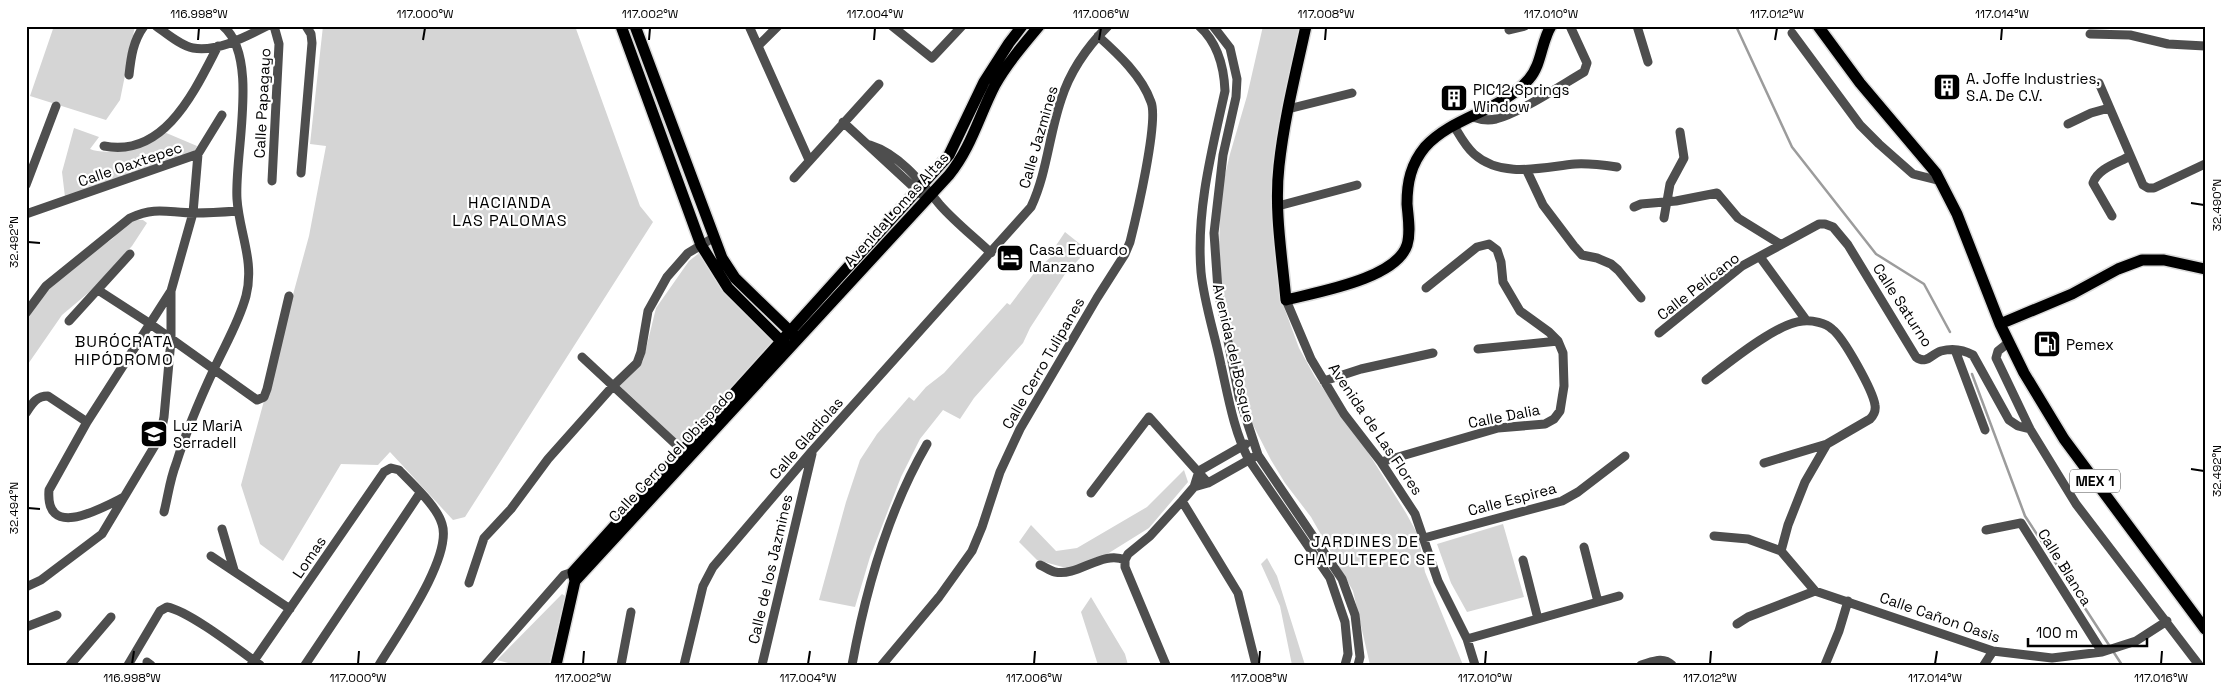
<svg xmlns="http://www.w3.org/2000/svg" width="2231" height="691" viewBox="0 0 2231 691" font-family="'Space Grotesk',sans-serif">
	<rect width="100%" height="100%" fill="#fff"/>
	<path fill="#d5d5d5" d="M54,26H135L120,100L106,120L30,96Z
		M323,26H575L640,206L653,222L465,517L453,520L390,452L378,465L341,464L283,561L260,544L241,485L309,236L326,146L310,144Z
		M1263,26H1300L1273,167L1274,228L1281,299L1299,348L1315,377L1366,449L1406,513L1418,535L1425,572L1463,665H1370L1353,591L1311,517L1285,483L1271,460L1252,423L1230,328L1221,279L1219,245L1221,192L1230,154L1247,96Z
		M74,128L99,137L90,149C103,155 134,150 148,144C154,141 159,136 164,132L197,146L195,151L65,197L62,172Z
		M135,220H143L147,223L132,246L94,288L62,315L26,367V320L46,286L112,239L126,224Z
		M1065,232L1085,248L1081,257L1065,274L1030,328L1023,343L974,398L960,419L943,410L920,439L901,477L870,557L855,607L819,600L846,502L860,460L877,434L909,397L914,401L926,387L944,373L1007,303L1010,305L1035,272L1058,250L1055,247Z
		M698,254L704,257L778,344L685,447L619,385L643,361L656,308L689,261Z
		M1184,470L1188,482L1149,528L1104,556L1070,569L1037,560L1019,542L1031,525L1056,551L1077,548L1147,507Z
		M1503,524L1524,597L1467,612L1451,583L1437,544Z
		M1267,558L1277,576L1305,665H1292L1280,606L1261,564Z
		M562,594L565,596L549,665H515L497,660Z
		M1091,597L1125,654L1128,665H1098L1081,612Z"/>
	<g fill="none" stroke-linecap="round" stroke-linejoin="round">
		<path stroke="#9c9c9c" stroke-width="2.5" d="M1736,26L1792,147L1876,254L1924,284L1950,332
			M1972,374L2025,516L2122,665"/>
		<g stroke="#dbdbdb" stroke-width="14">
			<path id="major" d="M621,26L701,245L728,288L786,346
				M635,26L722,258L735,278L796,337
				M1306,26C1296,72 1284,119 1279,166C1274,210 1282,256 1286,300C1317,292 1396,279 1407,245C1411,232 1408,217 1407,204C1407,182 1411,164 1425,147C1453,116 1502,111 1529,79C1542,64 1541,42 1551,26
				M1818,26L1860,83L1936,173L1957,214L2000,324L2024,373L2064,439L2205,629
				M2000,324L2072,294L2118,269L2142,260H2164L2205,269
				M575,581L949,175C971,148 979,116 995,85C1007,64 1023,45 1039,26
				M556,665L575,581L573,572L949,155L984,82L1009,43L1022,26"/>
		</g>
		<path stroke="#4e4e4e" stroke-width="9" d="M156,26C166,33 181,46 193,48C218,52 245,37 267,26
			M749,26L809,160
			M892,26L932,58L962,26
			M1199,26C1218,43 1224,66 1225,91C1212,150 1196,210 1201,272C1204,303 1215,335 1221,365C1228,396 1234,432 1249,460L1330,578L1345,622L1348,654L1345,665
			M1213,26L1230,48L1237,79L1236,97L1223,155L1214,233L1218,290L1239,397L1258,455L1342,579L1355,615L1360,657L1358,665
			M1637,26L1648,62
			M1509,30L1525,26
			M1792,33L1860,125L1879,144L1913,174L1941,181
			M2090,34L2130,35L2168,44L2205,46
			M758,46L778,26
			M129,75C131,57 133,41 144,26
			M2099,83L2143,185L2148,188H2154L2205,164
			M1288,109L1352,93
			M1473,117C1481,120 1487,121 1496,119C1521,112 1560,86 1584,72L1587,63L1570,26
			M843,122L921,194
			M2068,124L2091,113L2109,108
			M1454,126C1460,136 1465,146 1474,154C1502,179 1543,167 1575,164C1589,163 1603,165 1617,167
			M870,145C899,154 921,182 940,205C955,222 974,237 991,253
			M104,146C165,158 195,90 218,46
			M1527,171L1543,205L1574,246L1582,255L1597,258L1611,264L1618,270L1641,298
			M301,173L312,43L311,34L306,26
			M794,178L879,84
			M272,181L279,44L274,26
			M26,185L56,106
			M1278,206L1357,185
			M1634,207L1641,204L1676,201L1717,193L1738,218L1780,244
			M26,214L198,154L222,115
			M2112,216L2093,183C2098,168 2118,163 2130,156
			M1664,218L1670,184L1684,158L1680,132
			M1760,257L1806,320
			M98,290L149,323L257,400L264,397L267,389L289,296
			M1286,300L1311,359L1344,414L1381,462L1415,514L1438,581L1467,639L1475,665
			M26,313L46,286L130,218C157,206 168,213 195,213C210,213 224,212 238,211
			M69,321L130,254
			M1659,333L1742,266L1819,224H1825L1833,227L1848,245L1916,357C1927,365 1931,354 1941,351C1952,348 1964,350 1973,355L2009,420L2018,426L2030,429
			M2008,343L1998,351L1996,358L2030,429L2076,504L2199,665
			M1478,349L1558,341
			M1955,350L1985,430
			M582,357L683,451
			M1706,380C1727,364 1778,322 1803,321C1812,320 1826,323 1832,329C1844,338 1873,391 1875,405C1876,411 1874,415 1870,419L1827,444L1805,482L1788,525L1781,551L1815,591L1993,651L2052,658L2102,652L2136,641L2167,621
			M1324,381L1361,369L1433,353
			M26,413C32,404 36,396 48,396L87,422
			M1381,462L1498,428L1545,424L1554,419L1560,411L1564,386L1563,353L1558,341L1549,332L1520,311L1503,282L1501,262L1497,250L1489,244L1477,247L1426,288
			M1764,463L1827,444
			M1194,487L1208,483L1254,457
			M1091,493L1149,417L1208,483
			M124,497C102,508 45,541 49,490L87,422L171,291L193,213L198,154
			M1182,501L1238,593L1256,665
			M164,512C168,496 170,479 176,464C186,432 200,399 214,369C225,345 239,322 246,296C255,261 239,232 237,199C234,155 260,57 223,26
			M222,529L234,570
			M1986,530L2021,523L2102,652
			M1714,536L1748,539L1781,551
			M1424,538L1562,501L1578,492L1625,456
			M1584,547L1598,602
			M211,556L290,609
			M1523,560L1538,619
			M1040,565C1045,567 1050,571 1055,572C1078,577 1102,550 1125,560
			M469,583L484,538L511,509L548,459L613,386L637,363L641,352L648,311L667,277L688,253L713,238
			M26,587L41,580L102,534L160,437L164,417L171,340V292
			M1737,624L1748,617L1815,591
			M26,627L57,615
			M1467,639L1619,596
			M147,662L151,665
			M70,665L111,617
			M128,665L160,611L167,607C189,611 239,650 260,665
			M251,665L384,472L391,468L399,470C412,484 437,506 442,524C453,557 397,635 379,665
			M305,665L420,493
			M485,665L564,575L573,572L578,573
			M621,665L631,612
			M684,665L703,586L713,567L812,451L1031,207C1047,173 1049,135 1061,100C1070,71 1087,47 1108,26
			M762,665L812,454
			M852,665C866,588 888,511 927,444
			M882,665L939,597L972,551L982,527L1000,472L1020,429L1097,298L1125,254L1130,242C1136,218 1159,121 1151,102C1142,76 1118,54 1098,36
			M1166,665L1125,567V560L1128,554L1150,536L1182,501L1194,487L1199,471L1246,444
			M1641,665C1652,662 1663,656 1672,665
			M1825,665L1839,631L1848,601
			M1984,665L1993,651"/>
		<use href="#major" stroke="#000" stroke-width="11"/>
	</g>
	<path fill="none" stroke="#000" stroke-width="2" d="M198,40L199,28M423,40L425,28M649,40L650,28M874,40L875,28M1099,40L1101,28M1325,40L1326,28M1550,40L1551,28M1775,40L1777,28M2001,40L2002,28M2191,203L2204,205M28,242L40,243M2191,469L2204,471M28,508L40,509M132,664L134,651M358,664L359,651M583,664L584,651M808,664L810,651M1034,664L1035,651M1259,664L1260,651M1485,664L1486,651M1710,664L1711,651M1935,664L1937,651M2161,664L2162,651"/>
	<defs>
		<g id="building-square" transform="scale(1.4375)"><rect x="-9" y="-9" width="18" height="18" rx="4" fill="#000" stroke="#fff"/><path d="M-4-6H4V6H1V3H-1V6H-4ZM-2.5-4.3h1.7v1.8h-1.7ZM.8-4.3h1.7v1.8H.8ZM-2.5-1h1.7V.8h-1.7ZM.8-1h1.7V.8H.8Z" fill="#fff"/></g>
		<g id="hotel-square" transform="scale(1.4375)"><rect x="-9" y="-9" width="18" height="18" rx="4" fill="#000" stroke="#fff"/><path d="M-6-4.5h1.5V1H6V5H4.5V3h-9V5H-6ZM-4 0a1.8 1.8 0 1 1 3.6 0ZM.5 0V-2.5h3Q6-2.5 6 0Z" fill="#fff"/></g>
		<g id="fuel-square" transform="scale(1.4375)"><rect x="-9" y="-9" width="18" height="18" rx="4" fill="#000" stroke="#fff"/><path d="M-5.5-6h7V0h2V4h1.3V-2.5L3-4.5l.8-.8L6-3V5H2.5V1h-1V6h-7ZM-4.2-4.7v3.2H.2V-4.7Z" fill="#fff"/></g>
		<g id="school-square" transform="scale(1.4375)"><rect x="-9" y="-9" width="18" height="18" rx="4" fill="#000" stroke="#fff"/><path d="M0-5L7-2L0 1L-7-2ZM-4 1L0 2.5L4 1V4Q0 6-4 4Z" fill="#fff"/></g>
	</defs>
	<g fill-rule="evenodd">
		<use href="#building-square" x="1947" y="87"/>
		<use href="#building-square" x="1454" y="98"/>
		<use href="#hotel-square" x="1010" y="258"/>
		<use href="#fuel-square" x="2047" y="344"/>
		<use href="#school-square" x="154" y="434"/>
	</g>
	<g text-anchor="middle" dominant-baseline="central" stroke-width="4.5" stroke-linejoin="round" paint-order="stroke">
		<rect fill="#fff" stroke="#4c4c4c" stroke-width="1" x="2070" y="469.5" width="50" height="23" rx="4"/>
		<g font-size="14" font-weight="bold" fill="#000">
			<text x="2095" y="481">MEX 1</text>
		</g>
		<g font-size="15" fill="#000" stroke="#fff" text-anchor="start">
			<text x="1966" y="78">A. Joffe Industries,<tspan x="1966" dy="17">S.A. De C.V.</tspan></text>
			<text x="1473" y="89">PIC12 Springs<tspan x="1473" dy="17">Window</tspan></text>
			<text x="1029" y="249">Casa Eduardo<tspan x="1029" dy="17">Manzano</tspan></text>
			<text x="2066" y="344">Pemex</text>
			<text x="173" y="425">Luz MariA<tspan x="173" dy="17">Serradell</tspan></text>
		</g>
		<g font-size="15" fill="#000" stroke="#fff">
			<text transform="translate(262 103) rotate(-87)">Calle Papagayo</text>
			<text transform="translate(1038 137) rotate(-74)">Calle Jazmines</text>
			<text transform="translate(130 164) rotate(-19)">Calle Oaxtepec</text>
			<text transform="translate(896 209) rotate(-48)">Avenida Lomas Altas</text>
			<text transform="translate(1698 286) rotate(-38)">Calle Pelícano</text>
			<text transform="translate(1903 305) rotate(57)">Calle Saturno</text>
			<text transform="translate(1234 353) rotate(77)">Avenida del Bosque</text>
			<text transform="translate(1043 363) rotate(-60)">Calle Cerro Tulipanes</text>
			<text transform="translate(1504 416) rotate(-11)">Calle Dalia</text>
			<text transform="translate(1376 429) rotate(56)">Avenida de Las Flores</text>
			<text transform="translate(806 438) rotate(-49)">Calle Gladiolas</text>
			<text transform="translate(671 455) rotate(-47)">Calle Cerro del Obispado</text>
			<text transform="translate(1512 499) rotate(-15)">Calle Espirea</text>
			<text transform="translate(309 557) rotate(-56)">Lomas</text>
			<text transform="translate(2065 567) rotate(58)">Calle Blanca</text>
			<text transform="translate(770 569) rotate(-77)">Calle de los Jazmines</text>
			<text transform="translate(1940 617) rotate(19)">Calle Cañon Oasis</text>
		</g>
		<g font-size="16" letter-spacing="1" fill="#000" stroke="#fff">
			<text x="510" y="202">HACIANDA<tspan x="510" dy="18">LAS PALOMAS</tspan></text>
			<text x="124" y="341">BURÓCRATA<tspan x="124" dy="18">HIPÓDROMO</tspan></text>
			<text x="1365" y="541">JARDINES DE<tspan x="1365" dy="18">CHAPULTEPEC SE</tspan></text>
		</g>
	</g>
	<rect width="2231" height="691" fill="none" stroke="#ffffff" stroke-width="55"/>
	<path d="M2028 638v8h119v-8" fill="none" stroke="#000000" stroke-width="2.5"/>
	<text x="2036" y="638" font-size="15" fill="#000000" stroke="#ffffff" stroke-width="4" paint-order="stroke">100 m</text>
	<rect x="28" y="28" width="2176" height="636" fill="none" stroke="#000" stroke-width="2"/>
	<g font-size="12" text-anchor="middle" fill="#000">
		<text x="199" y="18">116.998°W</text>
		<text x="425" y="18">117.000°W</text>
		<text x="650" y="18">117.002°W</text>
		<text x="875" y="18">117.004°W</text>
		<text x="1101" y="18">117.006°W</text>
		<text x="1326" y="18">117.008°W</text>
		<text x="1551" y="18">117.010°W</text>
		<text x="1777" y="18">117.012°W</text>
		<text x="2002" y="18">117.014°W</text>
		<text transform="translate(2217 205) rotate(-90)" y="4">32.490°N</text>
		<text transform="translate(14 242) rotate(-90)" y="4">32.492°N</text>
		<text transform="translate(2217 471) rotate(-90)" y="4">32.492°N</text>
		<text transform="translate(14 508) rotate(-90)" y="4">32.494°N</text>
		<text x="132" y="682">116.998°W</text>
		<text x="358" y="682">117.000°W</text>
		<text x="583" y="682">117.002°W</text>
		<text x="808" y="682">117.004°W</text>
		<text x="1034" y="682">117.006°W</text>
		<text x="1259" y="682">117.008°W</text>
		<text x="1485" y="682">117.010°W</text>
		<text x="1710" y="682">117.012°W</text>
		<text x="1935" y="682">117.014°W</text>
		<text x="2161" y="682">117.016°W</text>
	</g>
</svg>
